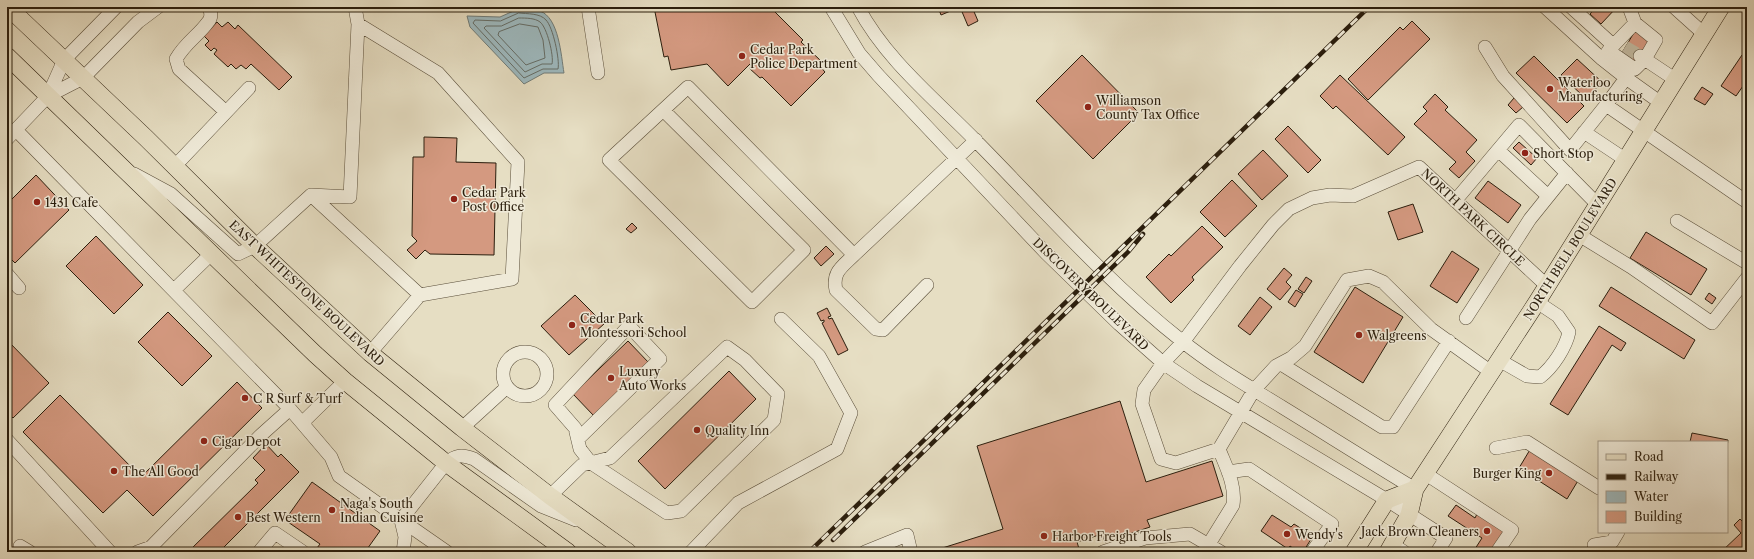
<svg xmlns="http://www.w3.org/2000/svg" width="1754" height="559" viewBox="0 0 1754 559" font-family="'Libre Caslon Text',serif">
	<rect width="100%" height="100%" fill="#e6dec3"/>
	<filter id="stains"><feTurbulence type="fractalNoise" baseFrequency=".005" numOctaves="4"/><feColorMatrix values="0 0 0 0 .2 0 0 0 0 .09 0 0 0 0 .02 0 0 0 .5 -.17"/></filter>
	<radialGradient id="worn" r=".72"><stop offset=".6" stop-color="#630" stop-opacity="0"/><stop offset="1" stop-color="#630" stop-opacity=".3"/></radialGradient>
	<path fill="#9db9bf" stroke="#6f7b78" d="M518,9C524,9 533,9 540,11C559,18 561,55 564,73H544L524,84L470,27L467,16L500,17Z"/>
	<g fill="none" stroke-linecap="round" stroke-linejoin="round">
		<path stroke="#646c66" stroke-width="1" d="M519,13C527,14 540,13 546,20C553,27 560,60 558,69H543L524,78L473,23L475,20L500,21Z
			M519,18C526,18 535,18 540,22C547,27 554,56 552,64H542L525,72L484,28L486,26H501Z
			M520,24L538,27L543,40L545,58L526,65L498,35L499,32Z"/>
	</g>
	<path fill="#d49980" stroke="#2b1e0d" d="M654,7H770L803,40L801,42L820,60L817,63L825,72L791,106L762,77L760,78L749,68L751,66L750,64L728,86L707,64L671,70L668,56L664,57Z
		M938,7H972L978,21L968,26L960,7L941,15Z
		M1596,7H1617L1601,24L1590,14Z
		M1412,21L1430,39L1368,100L1348,79L1400,27L1403,30Z
		M217,22L222,27L228,22L235,29L238,25L292,77L279,90L251,64L246,69L241,65L236,69L231,64L228,67L214,54L217,50L214,48L211,51L205,45L209,41L204,36Z
		M1635,31L1649,41L1634,65L1620,56Z
		M1082,55L1139,113L1093,159L1036,101Z
		M1742,55L1747,59V89L1743,86L1736,96L1721,86Z
		M1534,56L1584,106L1567,123L1516,73Z
		M1577,59L1602,82L1586,99L1561,75Z
		M1340,75L1405,137L1388,155L1336,106L1333,109L1320,96Z
		M1702,87L1713,94L1705,105L1694,99Z
		M1435,94L1448,107L1445,110L1477,140L1466,152L1475,161L1459,178L1449,169L1456,162L1414,124L1427,111L1423,107Z
		M1514,98L1523,107L1516,113L1508,105Z
		M1288,126L1321,160L1308,173L1275,139Z
		M424,137L457,138L456,162L496,163L494,255L430,254L425,250L416,259L407,250L417,241L412,236L413,157H424Z
		M1519,142L1537,158L1531,165L1513,148Z
		M1263,150L1288,176L1262,200L1238,174Z
		M36,175L69,210L15,263L7,255V204Z
		M1232,180L1257,206L1225,237L1200,212Z
		M1488,181L1521,205L1508,223L1475,198Z
		M1413,204L1423,232L1398,240L1388,212Z
		M632,223L637,228L631,233L626,229Z
		M1202,226L1223,247L1192,277L1194,280L1171,303L1146,277L1169,254L1171,256Z
		M1646,232L1707,269L1691,295L1630,258Z
		M96,236L143,285L114,314L66,266Z
		M826,246L834,254L821,266L814,258Z
		M1452,251L1479,269L1457,303L1430,286Z
		M1284,268L1292,275L1286,282L1291,287L1280,300L1267,289Z
		M1306,277L1312,281L1304,293L1298,289Z
		M1355,287L1403,317L1363,383L1314,352Z
		M1611,287L1695,340L1684,359L1599,306Z
		M1296,290L1303,294L1295,307L1288,302Z
		M1709,293L1716,298L1712,304L1705,299Z
		M575,295L604,324L569,355L541,326Z
		M1260,297L1272,307L1250,335L1238,326Z
		M827,308L831,316L828,317L829,319L832,318L848,350L838,355L822,323L824,322V320L821,321L817,313Z
		M168,312L212,356L182,386L138,342Z
		M1599,326L1626,343L1621,351L1612,345L1568,415L1550,404Z
		M7,340L49,383L13,418L7,412Z
		M628,341L649,363L594,416L573,394Z
		M729,371L756,399L665,489L638,461Z
		M237,382L262,408L153,516L127,490L103,513L23,432L60,395L141,477Z
		M1120,401L1146,482L1212,461L1223,496L1147,520L1150,527L1105,542L1102,534L1077,542L1080,552H937L936,550L1003,529L977,446Z
		M1692,433L1728,440L1727,447V442H1690Z
		M266,444L278,457L281,454L299,472L219,552H188L258,483L255,480L265,470L253,458Z
		M1531,448L1579,479L1567,499L1519,468Z
		M312,482L380,531L365,552H314L320,544L285,520Z
		M1456,505L1475,518L1477,514L1506,532L1493,552H1473L1482,538L1448,516Z
		M1272,515L1291,527L1294,524L1313,536L1303,552H1298L1290,546L1288,549L1261,531Z
		M1740,519L1747,526V552H1721L1741,533L1734,525Z"/>
	<g fill="none" stroke-linecap="round" stroke-linejoin="round">
		<path stroke="#c1b89f" stroke-width="13" stroke-dasharray="13 6" stroke-linecap="butt" d="M1625,47L1640,56"/>
		<g stroke="#5a4e3a" stroke-width="14">
			<path id="minor" d="M209,7C211,12 212,18 208,22C198,36 186,42 176,59L179,69L226,112
				M355,7L358,24L438,73L518,162L512,279L420,295L370,353
				M588,7L598,73
				M831,7L859,53L878,75L1046,253L1119,324L1163,363L1197,386L1387,500L1446,538L1437,552
				M858,7C886,60 935,99 976,141C1043,209 1107,282 1182,341C1213,366 1248,386 1282,407C1326,434 1370,462 1415,489
				M1545,7L1602,59L1626,78
				M1571,7L1613,45
				M1674,7L1704,34
				M1485,47L1503,76L1570,150L1606,105
				M1608,51L1635,23
				M1609,51L1635,69L1645,59L1656,40L1635,23L1629,7
				M1640,56L1676,80
				M48,96L64,60L116,7
				M1661,103L1626,78L1606,105L1747,202
				M663,110L804,250L752,302L609,160L688,87L854,255L976,140
				M16,130L290,409
				M1584,132L1626,160
				M7,139L48,96L83,78L138,22L158,7
				M1498,150L1548,196
				M174,167L249,88
				M134,174L171,194L238,254L255,246L311,195L350,197L358,24
				M311,195L420,295
				M1455,201L1519,125L1598,205
				M1677,221L1747,263
				M1579,235L1631,267L1712,323L1747,278
				M854,255C842,267 832,272 836,290L876,329L883,330L927,285
				M7,274L19,288
				M174,290L211,254
				M1466,318L1530,219L1567,173
				M503 374a22 22 0 1 1 44 0a22 22 0 1 1-44 0Z
				M1499,360L1527,376L1540,377C1553,367 1566,347 1569,332L1558,316L1537,302
				M1281,364L1382,427H1393L1449,341
				M302,423L331,457L339,476L401,520L405,537L403,552
				M462,428L507,387
				M7,440L110,552
				M1496,448L1527,442L1599,488
				M1219,449L1176,463L1161,459L1142,404L1144,390L1163,363L1183,342L1240,266L1273,225L1289,209L1312,198L1330,195L1353,196L1419,167L1546,285
				M1228,472L1249,469L1332,524L1312,552
				M1426,474L1512,530L1497,552
				M550,496L582,465L610,458L727,347L745,360L778,394L774,420L681,511L667,513L591,463L580,449L575,428L555,405L629,326L660,359L578,439
				M1392,544L1404,552
				M1594,545L1612,542L1618,532
				M20,546L30,552
				M137,552L151,547L261,435L290,409L302,423L345,381
				M259,552L275,533L303,552
				M447,552L401,520L446,463C456,455 462,454 474,459L541,506L576,520
				M691,552L738,503L837,449L851,413L819,356L781,319
				M865,552L907,535L911,552
				M1103,552L1145,538L1190,534L1221,552
				M1204,552L1233,505C1236,485 1226,467 1219,449L1254,390L1276,366L1291,358L1305,346L1347,280L1369,276L1383,282L1431,329L1491,372"/>
		</g>
		<g stroke="#2b1e0d" stroke-width="18">
			<path id="major" d="M8,7L146,138L255,246L370,353L462,428L550,496L628,552
				M7,56L315,354L345,381L446,463L568,552
				M1354,552L1387,500L1415,489
				M1388,552L1409,515L1415,489L1537,302L1721,7"/>
		</g>
		<use href="#minor" stroke="#efead8" stroke-width="13"/>
		<use href="#major" stroke="#e6dec3" stroke-width="17"/>
		<g stroke="#2b1e0d" stroke-width="4.5">
			<path id="rail" d="M833,540L1128,252L1143,234
				M809,552L1369,7"/>
		</g>
		<use href="#rail" stroke="#efead8" stroke-width="3" stroke-dasharray="9" stroke-linecap="butt"/>
	</g>
	<g fill="#8f2418" stroke="#efead8" stroke-width="1.5">
		<circle cx="742" cy="56" r="4"/>
		<circle cx="1550" cy="89" r="4"/>
		<circle cx="1088" cy="107" r="4"/>
		<circle cx="1525" cy="153" r="4"/>
		<circle cx="454" cy="199" r="4"/>
		<circle cx="37" cy="202" r="4"/>
		<circle cx="572" cy="325" r="4"/>
		<circle cx="1359" cy="335" r="4"/>
		<circle cx="611" cy="378" r="4"/>
		<circle cx="245" cy="398" r="4"/>
		<circle cx="697" cy="430" r="4"/>
		<circle cx="204" cy="441" r="4"/>
		<circle cx="114" cy="471" r="4"/>
		<circle cx="1549" cy="473" r="4"/>
		<circle cx="332" cy="510" r="4"/>
		<circle cx="238" cy="517" r="4"/>
		<circle cx="1487" cy="531" r="4"/>
		<circle cx="1287" cy="534" r="4"/>
		<circle cx="1044" cy="536" r="4"/>
	</g>
	<g text-anchor="middle" dominant-baseline="central" stroke-width="3" stroke-linejoin="round" paint-order="stroke">
		<g font-size="12" fill="#2b1e0d" stroke="#efead8" text-anchor="start">
			<text x="750" y="49">Cedar Park<tspan x="750" dy="14">Police Department</tspan></text>
			<text x="1558" y="82">Waterloo<tspan x="1558" dy="14">Manufacturing</tspan></text>
			<text x="1096" y="100">Williamson<tspan x="1096" dy="14">County Tax Office</tspan></text>
			<text x="1533" y="153">Short Stop</text>
			<text x="462" y="192">Cedar Park<tspan x="462" dy="14">Post Office</tspan></text>
			<text x="45" y="202">1431 Cafe</text>
			<text x="580" y="318">Cedar Park<tspan x="580" dy="14">Montessori School</tspan></text>
			<text x="1367" y="335">Walgreens</text>
			<text x="619" y="371">Luxury<tspan x="619" dy="14">Auto Works</tspan></text>
			<text x="253" y="398">C R Surf &amp; Turf</text>
			<text x="705" y="430">Quality Inn</text>
			<text x="212" y="441">Cigar Depot</text>
			<text x="122" y="471">The All Good</text>
			<text x="1541" y="473" text-anchor="end">Burger King</text>
			<text x="340" y="503">Naga's South<tspan x="340" dy="14">Indian Cuisine</tspan></text>
			<text x="246" y="517">Best Western</text>
			<text x="1479" y="531" text-anchor="end">Jack Brown Cleaners</text>
			<text x="1295" y="534">Wendy's</text>
			<text x="1052" y="536">Harbor Freight Tools</text>
		</g>
		<g font-size="12" fill="#2b1e0d" stroke="#efead8">
			<text transform="translate(1473 217) rotate(43)">NORTH PARK CIRCLE</text>
			<text transform="translate(1570 249) rotate(-58)">NORTH BELL BOULEVARD</text>
			<text transform="translate(307 293) rotate(43)">EAST WHITESTONE BOULEVARD</text>
			<text transform="translate(1091 294) rotate(44)">DISCOVERY BOULEVARD</text>
		</g>
	</g>
	<rect width="1754" height="559" fill="none" stroke="#e6dec3" stroke-width="24"/>
	<rect x="8" y="8" width="1738" height="543" fill="none" stroke="#2b1e0d" stroke-width="2"/>
	<rect x="12" y="12" width="1730" height="535" fill="none" stroke="#2b1e0d"/>
	<rect x="1598" y="441" width="130" height="92" fill="#efead8" stroke="#a19887"/>
	<rect x="1606" y="454" width="20" height="6" fill="#e6dec3" stroke="#a19887"/>
	<text x="1634" y="461" font-size="12" fill="#2b1e0d">Road</text>
	<rect x="1606" y="474" width="20" height="6" fill="#2b1e0d" stroke="#a19887"/>
	<text x="1634" y="481" font-size="12" fill="#2b1e0d">Railway</text>
	<rect x="1606" y="491" width="20" height="12" fill="#9db9bf" stroke="#a19887"/>
	<text x="1634" y="501" font-size="12" fill="#2b1e0d">Water</text>
	<rect x="1606" y="511" width="20" height="12" fill="#d49980" stroke="#a19887"/>
	<text x="1634" y="521" font-size="12" fill="#2b1e0d">Building</text>
	<rect width="100%" height="100%" filter="url(#stains)"/>
	<rect width="100%" height="100%" fill="url(#worn)"/>
</svg>
